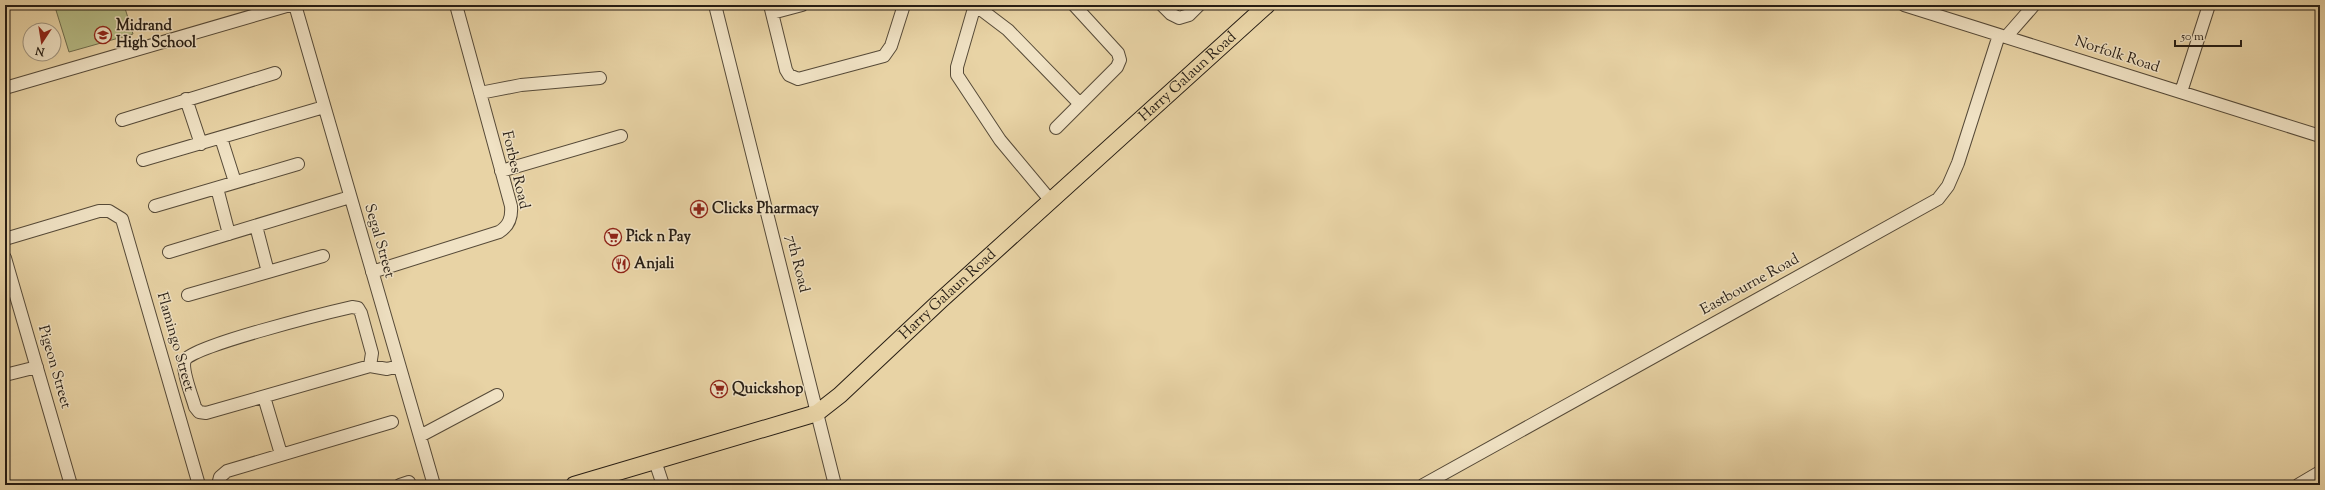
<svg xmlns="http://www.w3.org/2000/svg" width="2325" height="490" viewBox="0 0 2325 490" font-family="'Sorts Mill Goudy',serif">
	<rect width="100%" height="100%" fill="#e8d3a5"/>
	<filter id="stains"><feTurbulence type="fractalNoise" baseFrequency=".005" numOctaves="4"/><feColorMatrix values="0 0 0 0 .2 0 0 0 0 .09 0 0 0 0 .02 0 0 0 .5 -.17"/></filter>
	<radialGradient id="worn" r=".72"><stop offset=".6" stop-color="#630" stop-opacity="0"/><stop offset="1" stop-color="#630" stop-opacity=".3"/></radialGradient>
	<path fill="#b6bc86" stroke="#6e6c4d" d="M62,5H124L133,34L69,52L55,7Z"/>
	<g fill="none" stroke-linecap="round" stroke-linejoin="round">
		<g stroke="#564a38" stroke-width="14">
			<path id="minor" d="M295,5L434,485
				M715,5L835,485
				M770,5L786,70L789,75L798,79L884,56L891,46L904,5
				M975,5L957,67V75L1000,140L1051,201
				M975,5L1008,30L1080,104
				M1162,5L1171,14L1179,18L1189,15L1199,5
				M1904,5L2320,136
				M772,13L802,5
				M2006,37L2034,5
				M5,88L290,5
				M2181,92L2209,5
				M480,93L521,85L600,78
				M186,99L201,144
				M122,120L275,73
				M1056,128L1117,67L1120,60L1118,53L1074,5
				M221,138L235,182
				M143,160L324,107
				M501,171L621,136
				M217,188L229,234
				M155,206L298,164
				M256,226L268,272L323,256
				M5,239L99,211H109L122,219L199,485
				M169,252L350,197
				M5,258L71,485
				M372,272L499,232C509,226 512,218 511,206L456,5
				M188,295L268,272
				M370,366L372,353L361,313L358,308L352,307C330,312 192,346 185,360C181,369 192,396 195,407L199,412L206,413L370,366L387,369L399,366
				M5,375L37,367
				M264,397L281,454
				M420,436L497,395
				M655,461L663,485
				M218,485L220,477L227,471L392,422
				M400,485L409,482
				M1423,485L1938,199L1948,186L1958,163L1999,35
				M2298,485L2320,472"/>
		</g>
		<g stroke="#261d14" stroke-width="18">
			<g id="major">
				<path id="s1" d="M574,485L817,413L840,395L941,300L1267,5"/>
			</g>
		</g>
		<use href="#minor" stroke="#f0e2c4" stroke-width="12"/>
		<use href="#major" stroke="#e8d3a5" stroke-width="16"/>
	</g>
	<defs>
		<g id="school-ring" transform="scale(0.9)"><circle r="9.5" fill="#f0e2c4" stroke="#8f2418" stroke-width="1.5"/><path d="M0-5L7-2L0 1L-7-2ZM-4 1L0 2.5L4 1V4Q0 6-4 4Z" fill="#8f2418"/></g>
		<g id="pharmacy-ring" transform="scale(0.9)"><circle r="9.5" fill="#f0e2c4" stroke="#8f2418" stroke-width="1.5"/><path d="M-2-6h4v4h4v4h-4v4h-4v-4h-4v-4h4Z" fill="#8f2418"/></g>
		<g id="supermarket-ring" transform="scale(0.9)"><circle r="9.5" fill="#f0e2c4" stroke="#8f2418" stroke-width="1.5"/><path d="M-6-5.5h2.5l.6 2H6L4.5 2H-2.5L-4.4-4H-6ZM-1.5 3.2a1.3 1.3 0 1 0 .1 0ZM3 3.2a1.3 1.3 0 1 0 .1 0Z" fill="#8f2418"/></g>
		<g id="restaurant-ring" transform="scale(0.9)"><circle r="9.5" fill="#f0e2c4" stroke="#8f2418" stroke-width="1.5"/><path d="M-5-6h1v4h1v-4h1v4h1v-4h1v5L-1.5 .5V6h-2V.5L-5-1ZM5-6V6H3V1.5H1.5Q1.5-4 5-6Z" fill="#8f2418"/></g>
	</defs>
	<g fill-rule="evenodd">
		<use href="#school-ring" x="103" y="35"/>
		<use href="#pharmacy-ring" x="699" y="209"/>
		<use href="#supermarket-ring" x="613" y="237"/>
		<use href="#restaurant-ring" x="621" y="264"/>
		<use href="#supermarket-ring" x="719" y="389"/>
	</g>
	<g text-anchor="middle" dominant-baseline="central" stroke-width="3" stroke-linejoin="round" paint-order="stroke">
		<g font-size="15" font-weight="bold" fill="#261d14" stroke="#f0e2c4" text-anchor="start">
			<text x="116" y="26">Midrand<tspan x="116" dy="17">High School</tspan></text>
			<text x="712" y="209">Clicks Pharmacy</text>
			<text x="626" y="237">Pick n Pay</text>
			<text x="634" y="264">Anjali</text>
			<text x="732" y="389">Quickshop</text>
		</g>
		<g font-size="15" fill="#261d14" stroke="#f0e2c4">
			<text transform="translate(2117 55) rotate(18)">Norfolk Road</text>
			<text stroke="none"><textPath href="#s1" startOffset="754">Harry Galaun Road</textPath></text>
			<text transform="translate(515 170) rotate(77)">Forbes Road</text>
			<text transform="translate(379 241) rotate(74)">Segal Street</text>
			<text transform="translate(797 264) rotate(76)">7th Road</text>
			<text transform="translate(1750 285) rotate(-29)">Eastbourne Road</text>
			<text stroke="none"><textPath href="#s1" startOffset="430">Harry Galaun Road</textPath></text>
			<text transform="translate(175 342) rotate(74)">Flamingo Street</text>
			<text transform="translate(54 367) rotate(74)">Pigeon Street</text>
		</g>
	</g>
	<rect width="2325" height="490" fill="none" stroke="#e8d3a5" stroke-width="20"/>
	<rect x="6" y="6" width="2313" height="478" fill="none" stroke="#261d14" stroke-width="2"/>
	<rect x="10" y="10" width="2305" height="470" fill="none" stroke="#261d14"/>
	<g transform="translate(42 42) rotate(192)"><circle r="19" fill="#f0e2c4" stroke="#9f937e"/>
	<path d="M0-3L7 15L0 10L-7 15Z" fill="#8f2418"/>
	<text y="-6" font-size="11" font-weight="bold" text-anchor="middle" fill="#261d14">N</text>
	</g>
	<path d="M2175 40v6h66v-6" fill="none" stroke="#261d14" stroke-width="2"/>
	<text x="2181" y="40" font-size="12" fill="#261d14" stroke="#f0e2c4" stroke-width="3" paint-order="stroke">50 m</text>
	<rect width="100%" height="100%" filter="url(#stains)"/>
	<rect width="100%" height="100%" fill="url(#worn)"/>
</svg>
